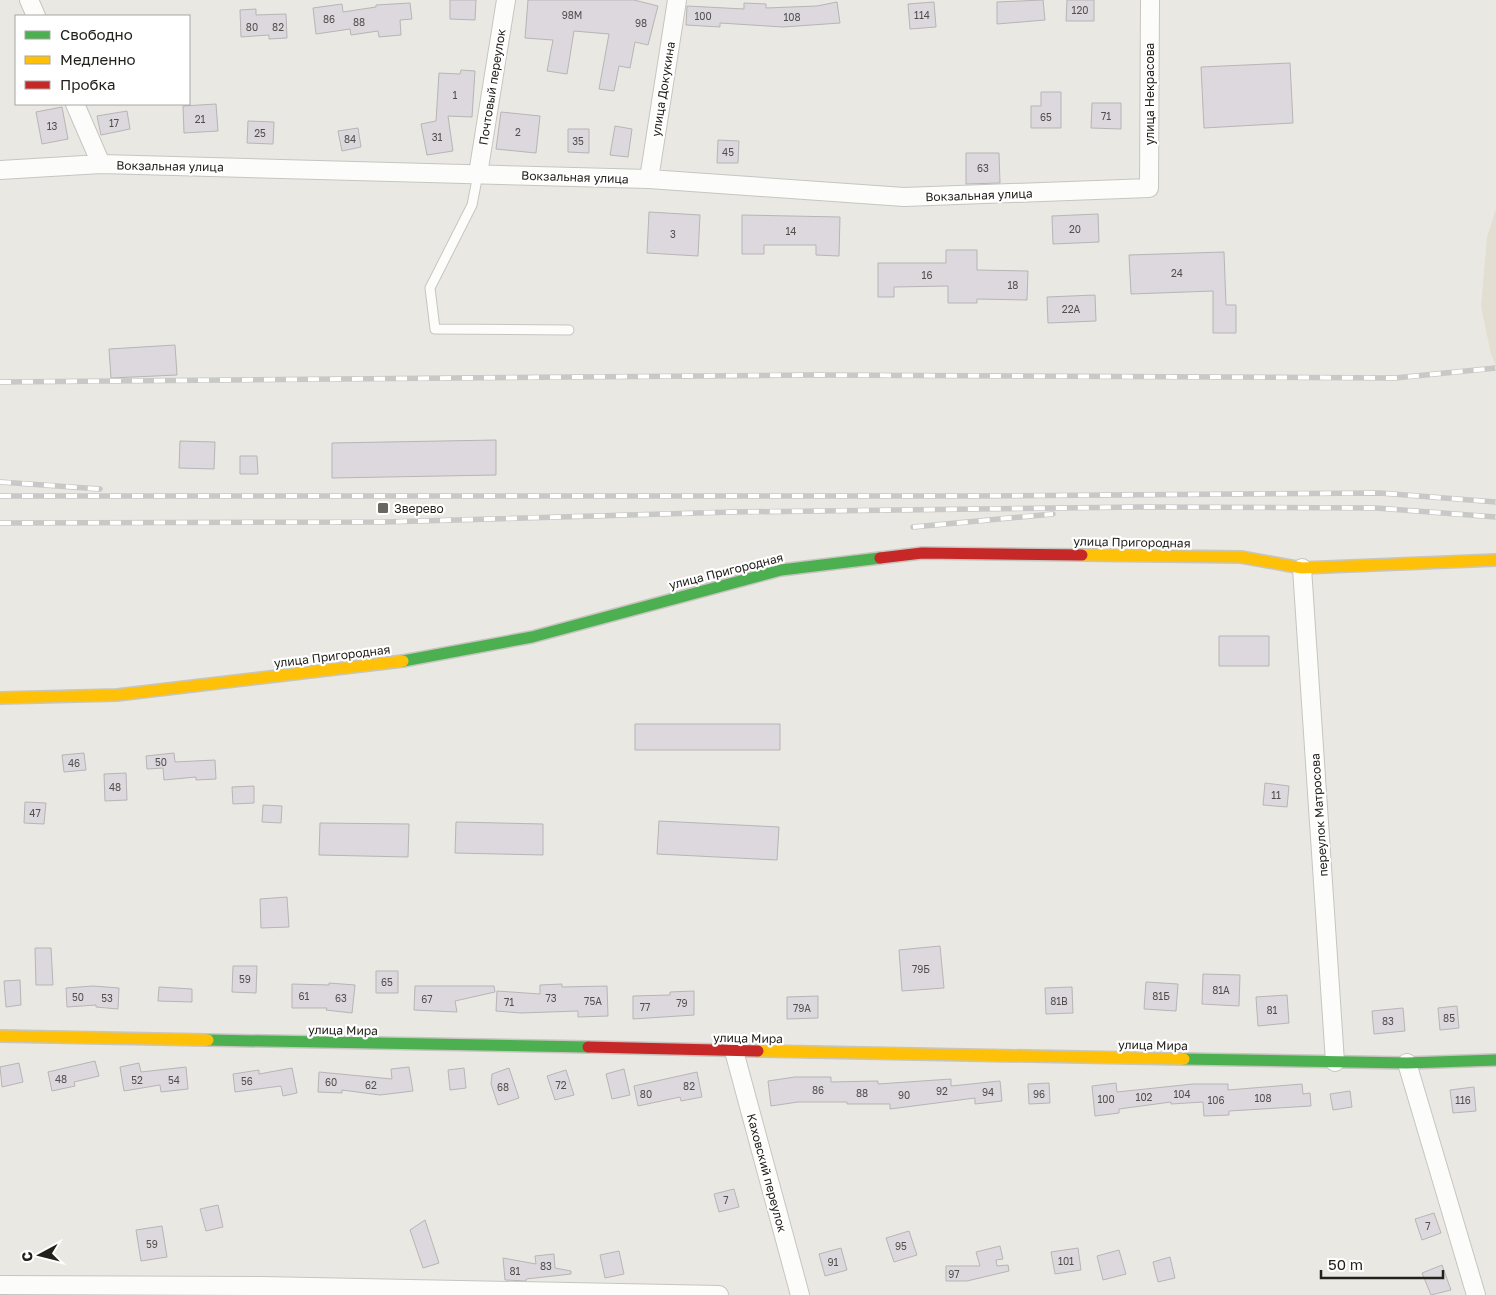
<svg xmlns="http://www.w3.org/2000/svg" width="1496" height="1295" viewBox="0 0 1496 1295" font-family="'Golos Text',sans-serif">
	<rect width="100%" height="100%" fill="#eae8e2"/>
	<path fill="#e2ded1" d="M1496,209V365L1491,354L1481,307L1487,237Z"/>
	<path fill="#dcd8de" stroke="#b7b5b5" d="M450,0H476L475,20L450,19Z
		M528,0H634L658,6L648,45L635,42L630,68L619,66L614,91L599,89L609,34L574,31L567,74L547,71L553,40L525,38Z
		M1043,0L1045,20L997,24V2Z
		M1067,0H1094V21H1066Z
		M837,2L840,23L783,27L720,23V27L686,25L687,6L744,9V3L766,4V8L817,6Z
		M934,2L936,27L910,29L908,4Z
		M410,3L412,19L400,20L401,35L379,37L378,31L351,35L350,29L316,34L313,8L342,4L343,12L376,7V5Z
		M256,9V15L286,14L287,38L269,39V35L241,37L240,10Z
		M1290,63L1293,123L1204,128L1201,67Z
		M461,70L475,71L472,117L448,116L453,151L427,155L421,124L436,121L439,73L460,74Z
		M1041,92H1061V128H1031V106H1041Z
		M1092,103H1121V129L1091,128Z
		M216,104L218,131L184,133L183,106Z
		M62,107L68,139L42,144L36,112Z
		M127,111L130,129L101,135L97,116Z
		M501,112L540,116L536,153L496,149Z
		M248,121L274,122L273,144L247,143Z
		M615,126L632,129L628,157L610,155Z
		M358,128L361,147L342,151L338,131Z
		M568,129H589V153L568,152Z
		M718,140L739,141L738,163H717Z
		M966,153H999L1000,183L966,184Z
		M649,212L700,215L698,256L647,253Z
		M1098,214L1099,242L1053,244L1052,216Z
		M742,215L840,217L839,256L816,255V245H764V254H742Z
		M946,250H977V270L1028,271L1027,300L977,299V303H948V286L894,287V297H878V263H946Z
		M1224,252L1226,305H1236V333H1213V291L1131,294L1129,255Z
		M1095,295L1096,321L1048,323L1047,297Z
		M175,345L177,375L111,378L109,349Z
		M496,440V475L332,478V443Z
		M180,441L215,442L214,469L179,468Z
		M240,456H257L258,474H240Z
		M1219,636H1269V666H1219Z
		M635,724H780V750H635Z
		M84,753L86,770L64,772L62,755Z
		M174,753L175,762L215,760L216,779L196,780V777L164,780L163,768L147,769L146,756Z
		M126,773L127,800L105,801L104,774Z
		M1265,783L1289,786L1287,807L1263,805Z
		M254,786V803L233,804L232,787Z
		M25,802L46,803L44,824L24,823Z
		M263,805L282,806L281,823L262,822Z
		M659,821L779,827L777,860L657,854Z
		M456,822L543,824V855L455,853Z
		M320,823L409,824L408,857L319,855Z
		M287,897L289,927L261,928L260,899Z
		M940,946L944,988L902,991L899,950Z
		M35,948H51L53,985H36Z
		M233,966H257L256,993L232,992Z
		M376,971H398V993H376Z
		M1203,974L1240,975L1239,1006L1202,1004Z
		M20,980L21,1005L6,1007L4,981Z
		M1146,982L1178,984L1176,1011L1144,1009Z
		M329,983L355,985L352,1013L326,1010L327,1008H292V984L329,985Z
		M562,984V987L607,986L608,1016L578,1017V1011L521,1013L496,1011L497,991L540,994V985Z
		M93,986L119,988L118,1009L96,1007V1005L67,1007L66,988Z
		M415,986H494L495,992L455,1001L457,1012L414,1010Z
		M159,987L192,989V1002L158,1001Z
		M1072,987L1073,1013L1046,1014L1045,988Z
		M694,991V1015L633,1019V996L670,995V992Z
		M1287,995L1289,1023L1258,1026L1256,997Z
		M818,996V1018L787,1019V997Z
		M1457,1006L1459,1028L1440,1030L1438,1008Z
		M1403,1008L1405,1031L1374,1034L1372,1011Z
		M95,1061L99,1076L74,1082L75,1086L52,1091L48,1072Z
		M19,1063L23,1082L2,1087L0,1067Z
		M139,1063L141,1072L186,1067L188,1089L161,1092L160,1085L124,1091L120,1067Z
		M409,1067L413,1091L380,1095L342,1090V1093L318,1092L319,1072L392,1079L391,1069Z
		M292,1068L297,1093L283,1096L281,1086L235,1092L233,1074L259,1070V1074Z
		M464,1068L466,1088L450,1090L448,1070Z
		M509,1068L519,1098L498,1105L491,1084L492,1074Z
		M624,1069L630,1095L612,1099L606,1074Z
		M566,1070L574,1095L555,1100L547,1076Z
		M697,1072L702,1097L681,1101L680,1097L638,1106L634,1086Z
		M795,1077H831V1082L878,1081V1084L951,1079V1086L1000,1081L1002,1101L975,1104V1098L890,1109V1104H847V1102H798L771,1106L768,1081Z
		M1049,1083L1050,1103L1029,1104L1028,1084Z
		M1116,1083L1117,1092L1193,1084H1228V1090L1302,1084L1303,1094L1310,1093L1311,1106L1229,1111V1115L1204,1116L1203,1102L1171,1104V1102L1119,1109V1113L1095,1116L1092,1086Z
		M1474,1087L1476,1111L1453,1113L1450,1090Z
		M1350,1091L1352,1107L1333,1110L1330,1094Z
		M734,1189L739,1207L719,1212L714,1194Z
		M218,1205L223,1227L206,1231L200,1209Z
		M1434,1213L1441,1233L1422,1240L1415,1219Z
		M425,1220L439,1263L423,1268L410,1230Z
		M162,1226L167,1257L141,1261L136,1230Z
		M909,1231L917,1255L894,1262L886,1238Z
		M1000,1246L1003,1259L996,1260L997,1266L1008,1265L1009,1271L967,1281H946V1266H980L976,1252Z
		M841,1248L847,1270L825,1276L819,1254Z
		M1078,1248L1081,1270L1055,1274L1051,1252Z
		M1119,1250L1126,1274L1103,1280L1097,1256Z
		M619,1251L624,1274L605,1278L600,1255Z
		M554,1254L555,1268L571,1271V1274L526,1279V1281L505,1280L503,1258L536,1264L535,1256Z
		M1170,1257L1175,1278L1158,1282L1153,1262Z
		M1442,1265L1451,1290L1431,1295L1422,1273Z"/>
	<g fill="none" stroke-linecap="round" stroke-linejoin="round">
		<g stroke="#c7c5c0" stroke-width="11">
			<path id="lane" d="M478,174L472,205L430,288L435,329L569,330"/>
		</g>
		<g stroke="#c7c5c0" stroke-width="20">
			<path id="street" d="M29,0L36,16
				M75,104L101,164
				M0,170L101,164L649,179L904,197L1149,188L1150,0
				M478,174L506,0
				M649,179L677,0
				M1302,568L1335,1062
				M734,1051L800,1295
				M1407,1063L1476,1295
				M0,1285L261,1286L719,1295"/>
		</g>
		<g stroke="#c7c5c0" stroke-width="14">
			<path id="fast" d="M403,661L532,637L781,570L880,558
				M208,1040L588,1047
				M1184,1059L1407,1063L1496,1060"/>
		</g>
		<g stroke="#c7c5c0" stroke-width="14">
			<path id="slow" d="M1082,555L1241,557L1302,568L1496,560
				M0,698L117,695L403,661
				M0,1036L208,1040
				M758,1051L1184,1059"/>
		</g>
		<g stroke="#c7c5c0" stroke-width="14">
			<path id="jam" d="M880,558L922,553L1082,555
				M588,1047L758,1051"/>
		</g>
		<use href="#lane" stroke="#fcfcfb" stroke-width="9"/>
		<use href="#street" stroke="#fcfcfb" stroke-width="18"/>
		<use href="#fast" stroke="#4caf50" stroke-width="11"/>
		<use href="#slow" stroke="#ffc107" stroke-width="11"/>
		<use href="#jam" stroke="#c62828" stroke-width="11"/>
		<g stroke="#c8c8c6" stroke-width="5.5">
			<path id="rail" d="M0,382L809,375L1395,378L1496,368
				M0,482L100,489
				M0,496H972L1380,493L1496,502
				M0,523L384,522L732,512L1140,507L1376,508L1496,517
				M913,527L1053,514"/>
		</g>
		<use href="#rail" stroke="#fff" stroke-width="4" stroke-dasharray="11" stroke-linecap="butt"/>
	</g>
	<rect fill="#686761" stroke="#fff" stroke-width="2" x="377" y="502" width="12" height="12" rx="2.5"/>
	<g text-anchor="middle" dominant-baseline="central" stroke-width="4.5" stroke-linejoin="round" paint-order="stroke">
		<g font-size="10" fill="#504f4c">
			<text x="1080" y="10">120</text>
			<text x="572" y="15">98М</text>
			<text x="922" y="15">114</text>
			<text x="703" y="16">100</text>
			<text x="792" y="17">108</text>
			<text x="329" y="19">86</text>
			<text x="359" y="22">88</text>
			<text x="641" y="23">98</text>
			<text x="252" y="27">80</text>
			<text x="278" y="27">82</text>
			<text x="455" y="95">1</text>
			<text x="1106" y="116">71</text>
			<text x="1046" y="117">65</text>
			<text x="200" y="119">21</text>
			<text x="114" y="123">17</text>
			<text x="52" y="126">13</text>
			<text x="518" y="132">2</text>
			<text x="260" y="133">25</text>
			<text x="437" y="137">31</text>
			<text x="350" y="139">84</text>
			<text x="578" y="141">35</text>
			<text x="728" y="152">45</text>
			<text x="983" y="168">63</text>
			<text x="1075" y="229">20</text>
			<text x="791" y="231">14</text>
			<text x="673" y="234">3</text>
			<text x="1177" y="273">24</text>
			<text x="927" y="275">16</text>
			<text x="1013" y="285">18</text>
			<text x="1071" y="309">22А</text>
			<text x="161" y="762">50</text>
			<text x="74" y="763">46</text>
			<text x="115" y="787">48</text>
			<text x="1276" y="795">11</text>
			<text x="35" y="813">47</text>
			<text x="921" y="969">79Б</text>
			<text x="245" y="979">59</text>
			<text x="387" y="982">65</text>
			<text x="1221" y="990">81А</text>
			<text x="304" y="996">61</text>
			<text x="1161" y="996">81Б</text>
			<text x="78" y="997">50</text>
			<text x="107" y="998">53</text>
			<text x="341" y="998">63</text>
			<text x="551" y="998">73</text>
			<text x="427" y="999">67</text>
			<text x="593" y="1001">75А</text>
			<text x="1059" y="1001">81В</text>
			<text x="509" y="1002">71</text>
			<text x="682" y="1003">79</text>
			<text x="645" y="1007">77</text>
			<text x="802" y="1008">79А</text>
			<text x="1272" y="1010">81</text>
			<text x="1449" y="1018">85</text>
			<text x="1388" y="1021">83</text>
			<text x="61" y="1079">48</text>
			<text x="137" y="1080">52</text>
			<text x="174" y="1080">54</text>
			<text x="247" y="1081">56</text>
			<text x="331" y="1082">60</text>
			<text x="371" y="1085">62</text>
			<text x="561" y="1085">72</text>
			<text x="689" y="1086">82</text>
			<text x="503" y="1087">68</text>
			<text x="818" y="1090">86</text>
			<text x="942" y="1091">92</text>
			<text x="988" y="1092">94</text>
			<text x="862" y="1093">88</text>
			<text x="646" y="1094">80</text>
			<text x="1039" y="1094">96</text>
			<text x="1182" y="1094">104</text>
			<text x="904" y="1095">90</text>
			<text x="1144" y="1097">102</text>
			<text x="1263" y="1098">108</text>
			<text x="1106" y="1099">100</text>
			<text x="1216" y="1100">106</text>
			<text x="1463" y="1100">116</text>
			<text x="726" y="1200">7</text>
			<text x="1428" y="1226">7</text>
			<text x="152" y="1244">59</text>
			<text x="901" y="1246">95</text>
			<text x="1066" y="1261">101</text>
			<text x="833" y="1262">91</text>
			<text x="546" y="1266">83</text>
			<text x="515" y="1271">81</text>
			<text x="954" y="1274">97</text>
		</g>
		<g font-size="12" fill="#22211c" stroke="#fff">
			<text transform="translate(492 87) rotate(-81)">Почтовый переулок</text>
			<text transform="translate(663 89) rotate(-81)">улица Докукина</text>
			<text transform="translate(1149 94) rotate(-90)">улица Некрасова</text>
			<text transform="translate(170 166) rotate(1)">Вокзальная улица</text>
			<text transform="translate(575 177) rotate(2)">Вокзальная улица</text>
			<text transform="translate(979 195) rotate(-2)">Вокзальная улица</text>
			<text transform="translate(1132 542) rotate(1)">улица Пригородная</text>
			<text transform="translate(726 571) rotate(-14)">улица Пригородная</text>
			<text transform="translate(332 656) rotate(-7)">улица Пригородная</text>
			<text transform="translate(1319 815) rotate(-94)">переулок Матросова</text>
			<text transform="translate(343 1030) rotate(1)">улица Мира</text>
			<text transform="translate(748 1038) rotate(1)">улица Мира</text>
			<text transform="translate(1153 1045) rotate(1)">улица Мира</text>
			<text transform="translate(767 1173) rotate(75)">Каховский переулок</text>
		</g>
		<g font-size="12" fill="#22211c" stroke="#fff" text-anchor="start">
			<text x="394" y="508">Зверево</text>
		</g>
	</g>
	<rect x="15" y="15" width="175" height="90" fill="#ffffff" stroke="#a7a6a4"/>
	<rect x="25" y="31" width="25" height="8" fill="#4caf50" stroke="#a7a6a4"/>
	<text x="60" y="40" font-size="15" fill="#22211c">Свободно</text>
	<rect x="25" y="56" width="25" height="8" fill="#ffc107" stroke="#a7a6a4"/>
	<text x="60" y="65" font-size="15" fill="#22211c">Медленно</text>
	<rect x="25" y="81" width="25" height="8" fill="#c62828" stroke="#a7a6a4"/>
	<text x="60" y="90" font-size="15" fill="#22211c">Пробка</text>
	<g transform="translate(40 1255) rotate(263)" stroke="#ffffff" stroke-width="4" paint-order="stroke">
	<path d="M0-4L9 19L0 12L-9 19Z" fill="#22211c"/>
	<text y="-8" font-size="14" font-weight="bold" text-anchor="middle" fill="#22211c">С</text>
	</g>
	<path d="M1321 1270v8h122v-8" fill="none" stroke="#22211c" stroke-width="2.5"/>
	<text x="1328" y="1270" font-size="15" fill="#22211c" stroke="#ffffff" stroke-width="4" paint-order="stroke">50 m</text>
</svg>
